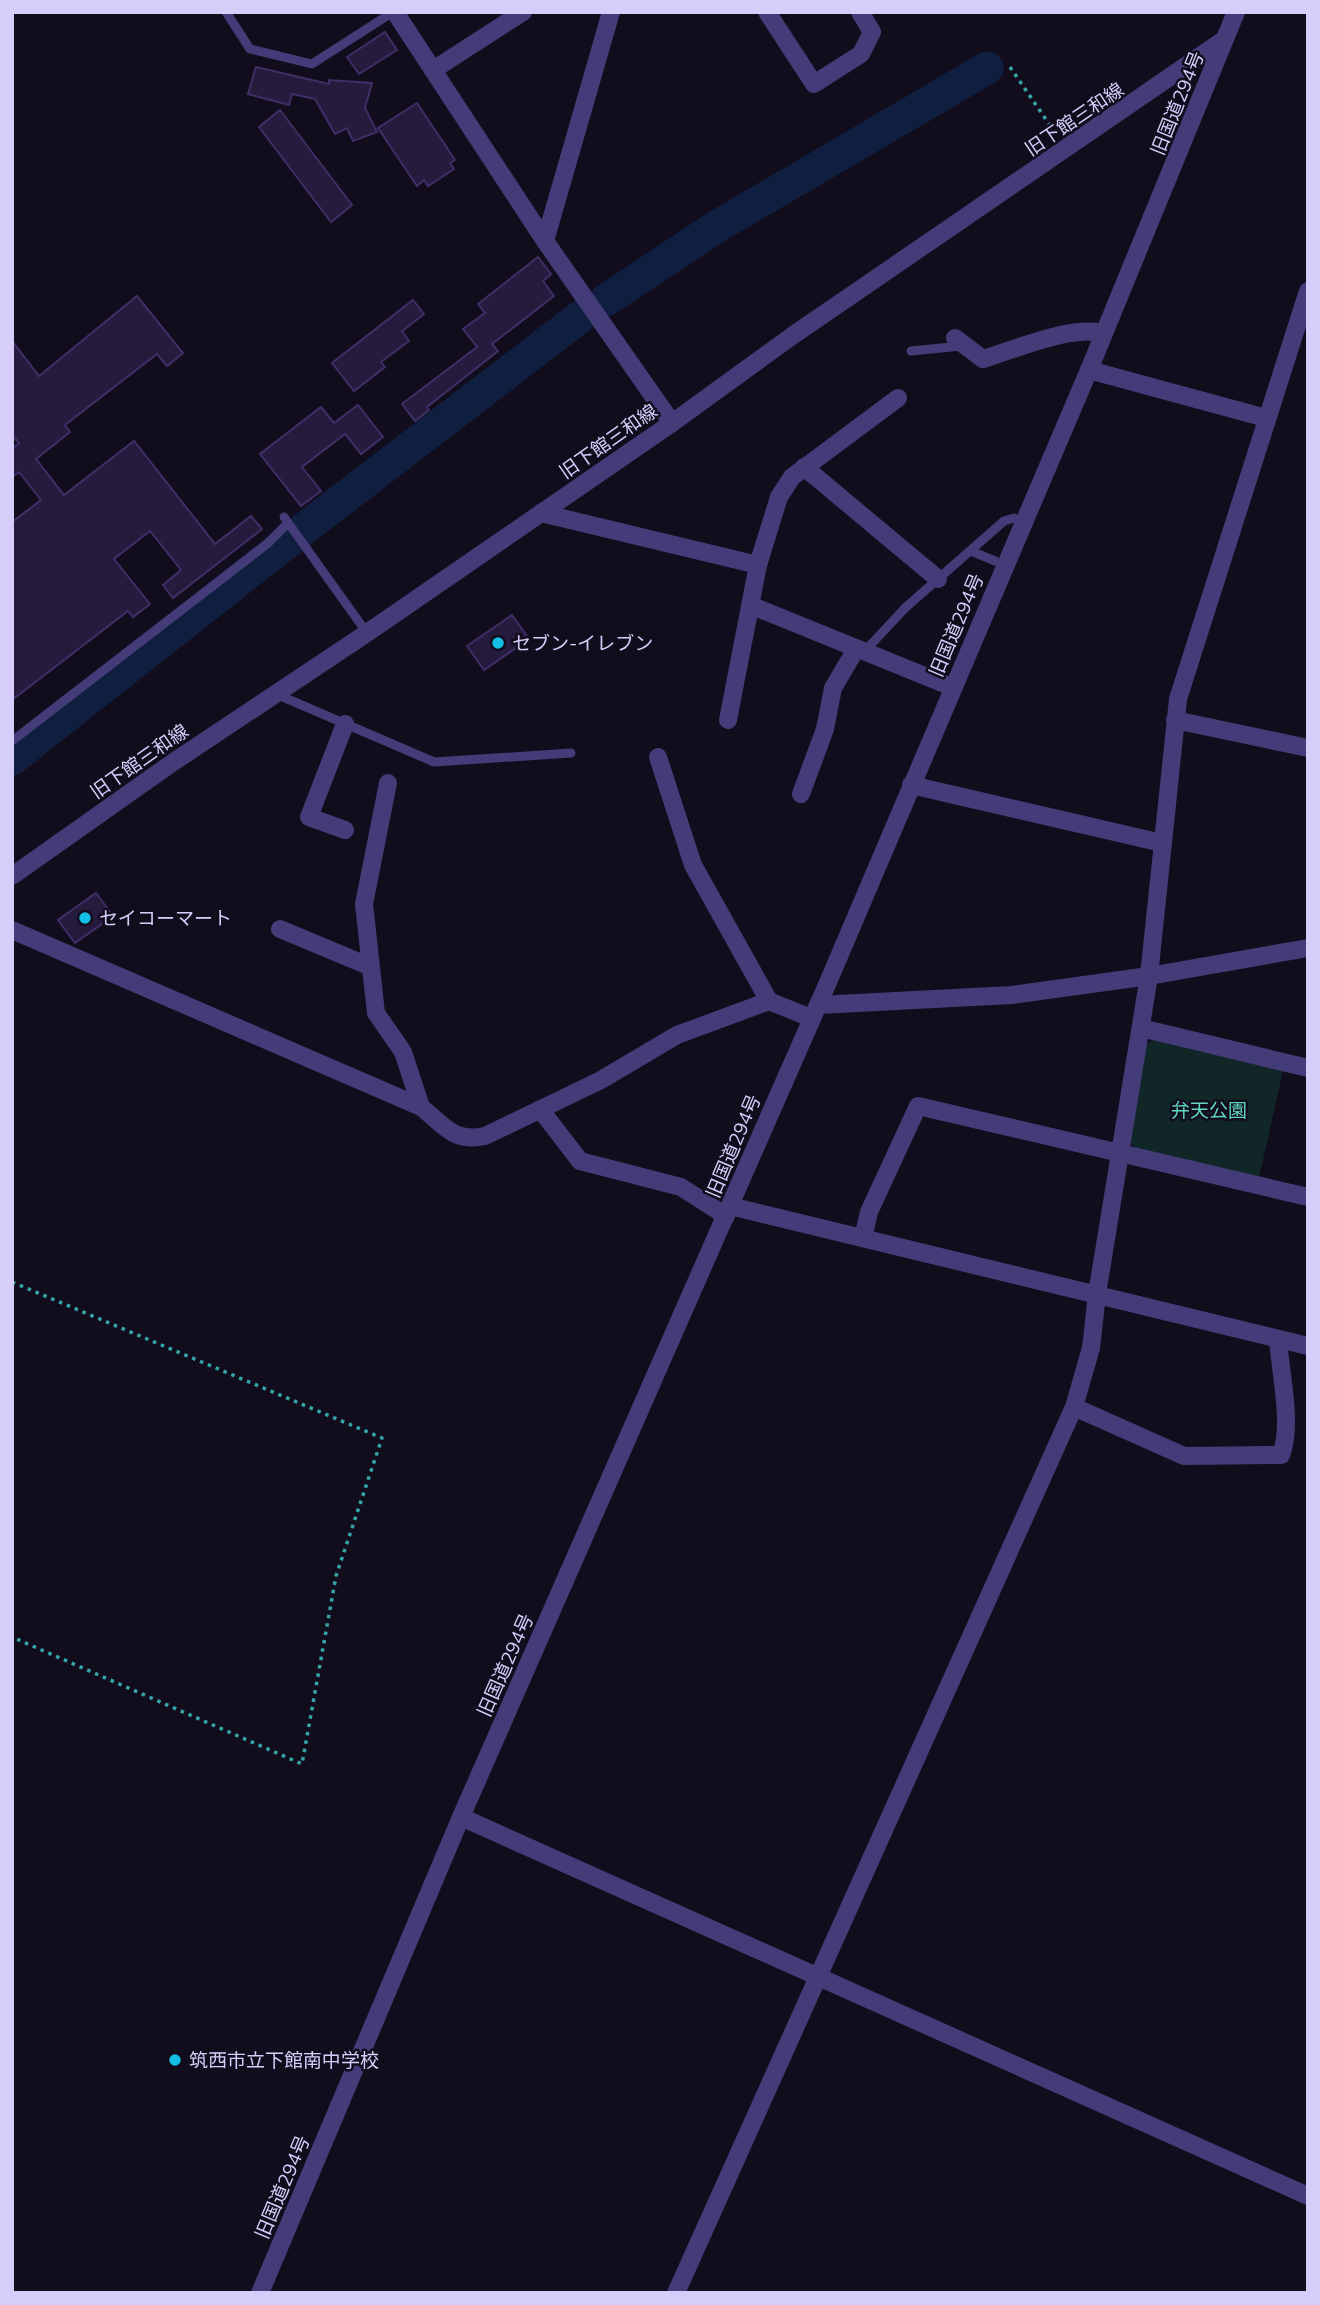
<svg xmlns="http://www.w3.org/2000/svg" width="1320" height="2305" viewBox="0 0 1320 2305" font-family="Mulish,'Noto Sans JP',sans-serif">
	<rect width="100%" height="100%" fill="#110d1d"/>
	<path fill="#112627" d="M1152,1040L1283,1071L1259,1178L1137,1150L1128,1138L1139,1051Z"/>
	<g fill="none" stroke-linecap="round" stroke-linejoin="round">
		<path stroke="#101f3f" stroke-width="33" d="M606,300L716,227L987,68
			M12,759L314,521L580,317"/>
	</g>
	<path fill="#241b3d" stroke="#3e2f67" stroke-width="2" d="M385,32L397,50L359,74L347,57Z
		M256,67L329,84V80L372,83L365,108L377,132L353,141L347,128L335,134L315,99L292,94L289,105L248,94Z
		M417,103L455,160L450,163L454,169L428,186L424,180L417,186L378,128Z
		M280,110L352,205L331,222L259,127Z
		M538,257L551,274L543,281L554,296L492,344L498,351L427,407L429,410L415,421L402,404L477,347L463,329L485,313L478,304Z
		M137,296L183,353L167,366L157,354L65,425L70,432L36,459L64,495L134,441L215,544L251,516L262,529L173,598L163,585L181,570L150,531L114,559L150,604L133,617L128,611L12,700V522L41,500L19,472L12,477V449L19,443L12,435V341L39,376Z
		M413,300L424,314L402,331L409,341L381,362L385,367L354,391L332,363Z
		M358,405L383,437L361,454L345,434L302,467L321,491L301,506L260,454L321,407L334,423Z
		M512,615L529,639L484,670L467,646Z
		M96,893L113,916L75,943L58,920Z"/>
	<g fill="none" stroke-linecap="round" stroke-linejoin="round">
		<path stroke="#36a5a6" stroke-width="3.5" stroke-dasharray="3.5 5" stroke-linecap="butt" d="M1010,67L1056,134
			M12,1282L382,1438L336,1576L302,1764L12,1637"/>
		<path stroke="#433c79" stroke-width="9" d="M226,12L250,49L312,64L393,12
			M911,351L961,346
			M284,517L367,633
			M971,551L995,561
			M864,652L905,608L1004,521L1014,518
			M276,694L434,762L571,753
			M12,741L267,544L288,523"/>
		<path stroke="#433c79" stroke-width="18" d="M395,12L545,241L672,423
			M767,12L814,84L861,54L872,32L860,12
			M433,70L523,12
			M545,241L611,12
			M955,338L983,359C1017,349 1070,325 1104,333
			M1089,370L1266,418
			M804,467L938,579
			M541,513L758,565L728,720
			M758,565L779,497L792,477L898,398
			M750,605L952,687
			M1175,720L1308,748
			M658,757L693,865L769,1001
			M388,783L364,904L376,1013L403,1052L421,1107
			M911,785L1162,843
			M801,794L825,729L833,688L856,649
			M345,830L309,817L345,724
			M280,929L371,967
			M12,930L421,1107C444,1125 453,1143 485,1136L601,1080L677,1035L769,1001L811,1018
			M818,1005L1012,995L1149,976L1308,948
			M1141,1028L1308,1068
			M540,1109L580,1161L681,1187L726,1216
			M863,1238L869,1212L918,1106L1308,1197
			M1074,1407L1184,1456L1281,1455C1293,1425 1280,1372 1278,1339
			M461,1817L1308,2196
			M676,2293L1074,1407L1091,1348L1097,1294L1149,976L1178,699L1308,291"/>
		<path stroke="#433c79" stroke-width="18" d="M12,876L172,763L367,633L672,423L792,336L1225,39
			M730,1206L1308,1346
			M260,2293L461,1817L829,980L1089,370L1236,12"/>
	</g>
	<g fill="#12bee3" stroke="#110d1d" stroke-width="2.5">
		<circle cx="498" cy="643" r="7"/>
		<circle cx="85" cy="918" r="7"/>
		<circle cx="175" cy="2060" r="7"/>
	</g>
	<g text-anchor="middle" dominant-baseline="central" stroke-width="5" stroke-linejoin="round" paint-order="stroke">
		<g font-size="19" fill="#d6cdfb" stroke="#110d1d">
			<text transform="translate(1177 103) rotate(-68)">旧国道294号</text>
			<text transform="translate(1074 119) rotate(-34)">旧下館三和線</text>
			<text transform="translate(608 441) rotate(-35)">旧下館三和線</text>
			<text transform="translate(956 625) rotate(-67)">旧国道294号</text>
			<text transform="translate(139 761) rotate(-35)">旧下館三和線</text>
			<text transform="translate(733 1146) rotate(-67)">旧国道294号</text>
			<text transform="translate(505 1665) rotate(-66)">旧国道294号</text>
			<text transform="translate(282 2187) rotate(-67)">旧国道294号</text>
		</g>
		<g font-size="19" fill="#d6cdfb" stroke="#110d1d" text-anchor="start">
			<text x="512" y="643">セブン-イレブン</text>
			<text x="99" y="918">セイコーマート</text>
			<text x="189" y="2060">筑西市立下館南中学校</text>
		</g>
		<g font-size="19" fill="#60d5c0" stroke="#110d1d">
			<text x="1209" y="1110">弁天公園</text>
		</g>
	</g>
	<rect width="1320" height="2305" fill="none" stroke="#d6cdfb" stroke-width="28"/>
</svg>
